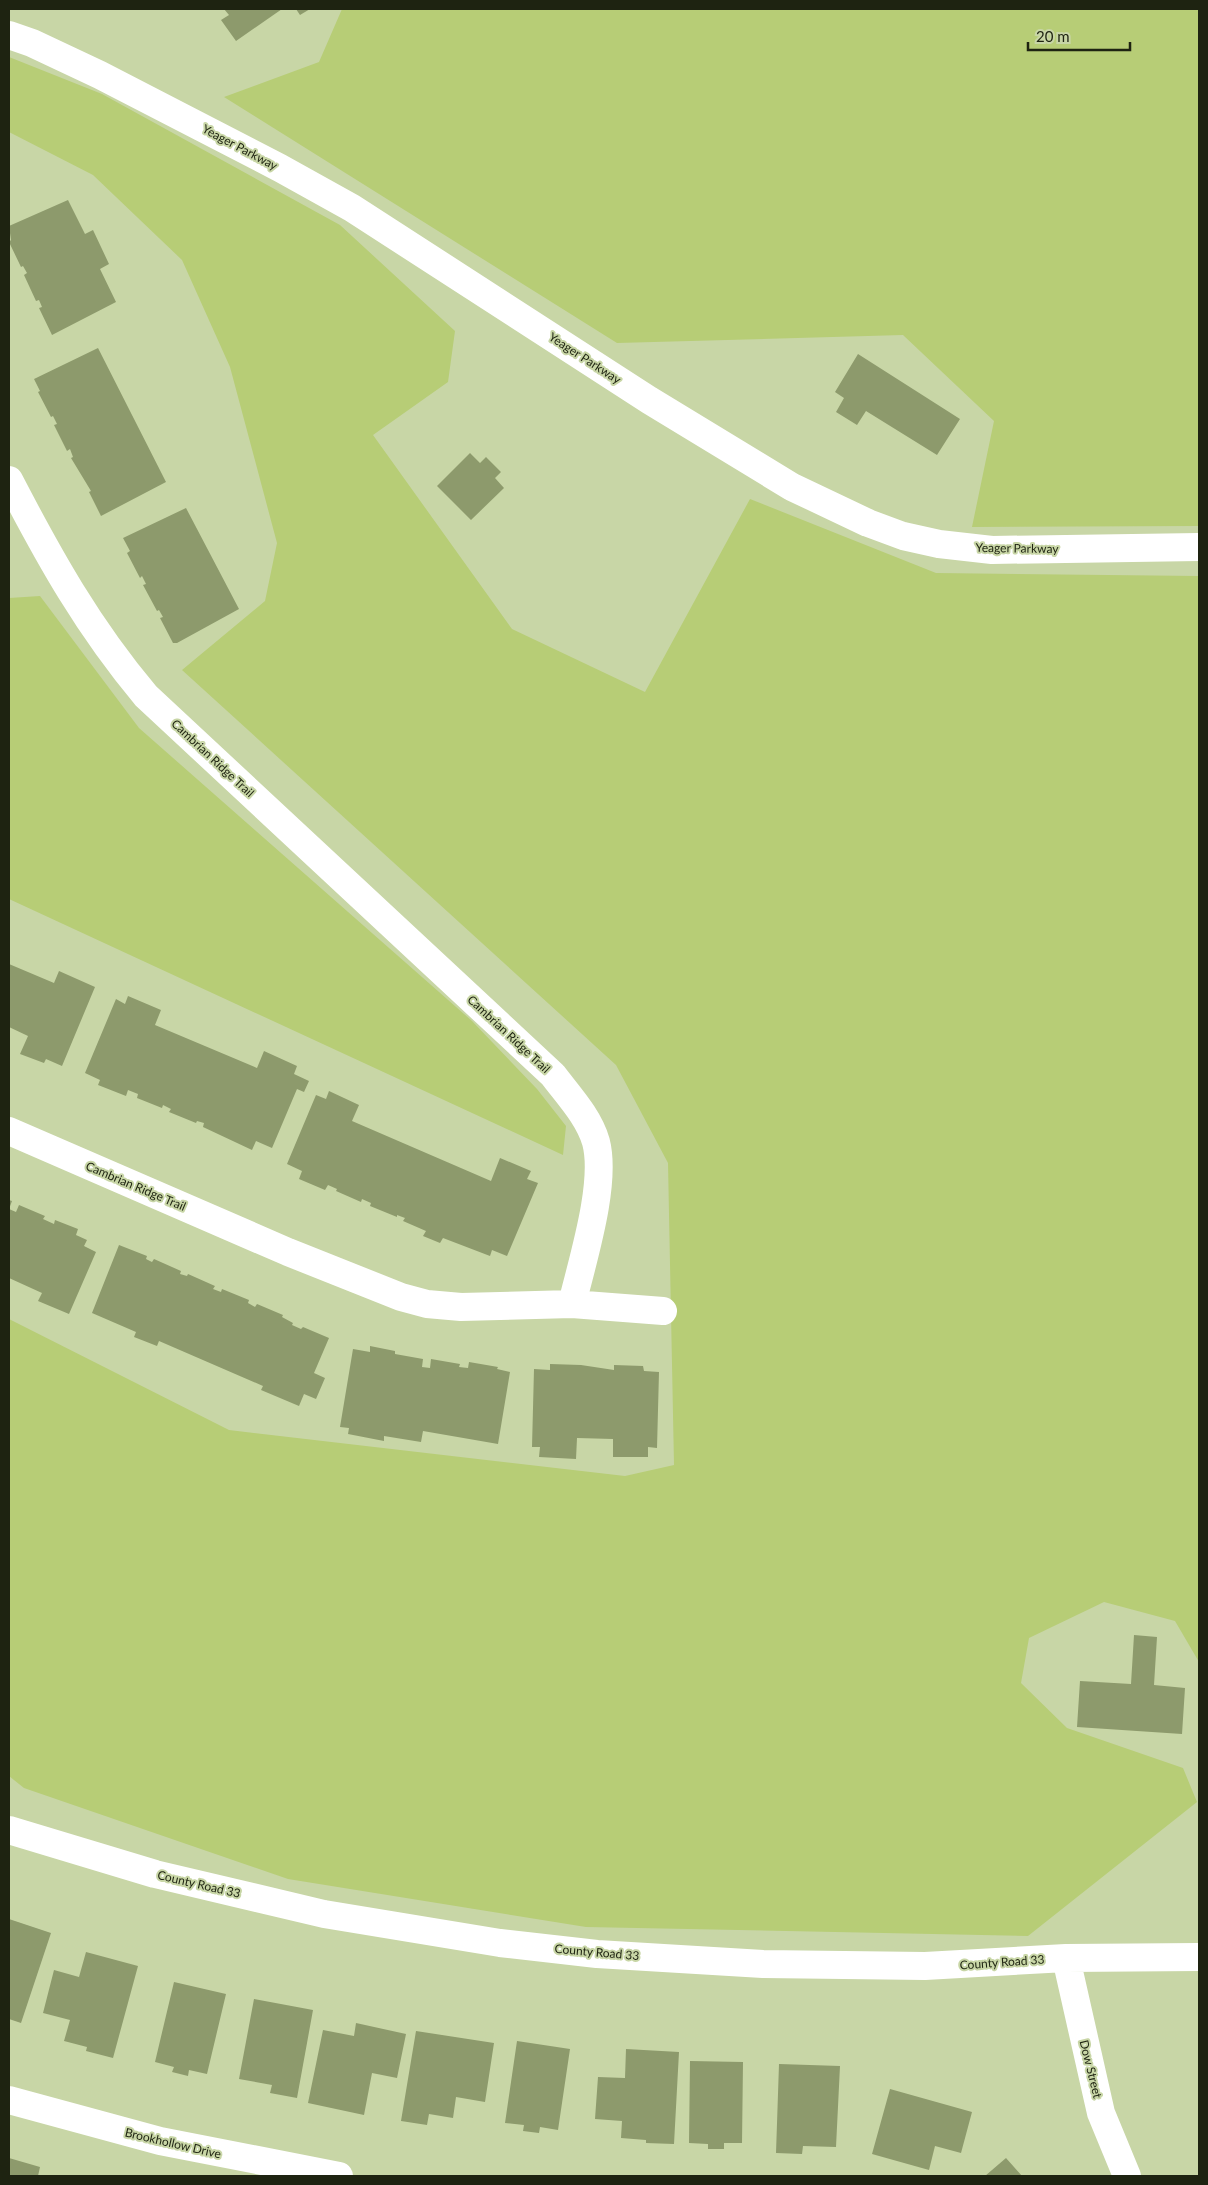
<svg xmlns="http://www.w3.org/2000/svg" width="1208" height="2185" viewBox="0 0 1208 2185" font-family="Lato,sans-serif">
	<rect width="100%" height="100%" fill="#c8d6a6"/>
	<path fill="#b7cd76" d="M342,9H1199V526L972,527L994,421L903,335L617,343L224,97L319,62Z
		M9,57L102,94L340,225L455,331L448,382L373,435L512,629L645,692L750,499L936,573L1199,576V1662L1175,1621L1104,1602L1029,1638L1021,1683L1067,1728L1183,1768L1197,1802L1028,1936L586,1927L288,1879L24,1788L9,1776V1319L229,1430L625,1476L674,1465L668,1163L616,1065L182,670L265,601L277,543L230,367L182,260L93,175L9,132Z
		M40,596L139,728L472,1021L537,1089L566,1126L563,1155L9,899V598Z"/>
	<path fill="#8d9a6c" d="M224,9H282L236,41L221,20L229,15Z
		M296,9H310L300,15Z
		M68,200L85,234L93,230L109,264L100,269L116,302L52,335L39,308L42,307L39,300L36,301L24,275L27,273L23,266L21,267L9,242L11,240L9,226Z
		M98,348L166,482L101,516L89,492L91,491L71,458L73,457L70,449L67,451L54,425L57,424L53,416L51,417L38,392L40,391L34,379Z
		M858,354L960,419L937,455L866,411L857,425L836,412L844,398L835,392Z
		M470,453L480,463L486,457L501,472L495,478L504,488L471,520L437,486Z
		M186,508L239,609L177,643H173L160,618L163,617L159,610L157,611L143,585L146,584L142,576L140,578L127,553L130,551L123,538Z
		M9,964L54,983L59,971L95,987L62,1066L46,1059L44,1063L20,1054L28,1036L9,1027Z
		M128,996L161,1010L155,1025L257,1068L264,1051L297,1066L294,1074L309,1081L304,1092L297,1089L272,1148L256,1141L252,1150L203,1127L204,1123L197,1121L196,1123L169,1112L171,1109L163,1105L162,1108L137,1098L138,1094L128,1090L126,1096L98,1085L100,1080L85,1073L116,999L125,1004Z
		M329,1091L359,1105L352,1121L491,1181L500,1158L531,1171L527,1179L538,1183L507,1256L492,1250L490,1256L443,1238L440,1243L423,1236L426,1231L403,1221L405,1218L397,1215V1217L370,1206L371,1203L362,1199L361,1202L336,1191L337,1189L328,1185L325,1190L299,1179L302,1171L287,1164L316,1095L326,1099Z
		M9,1200L12,1201L9,1209L16,1212L19,1205L45,1216L43,1219L54,1224L55,1220L78,1229L76,1235L87,1240L84,1246L96,1252L69,1314L38,1301L42,1293L9,1278Z
		M119,1245L147,1256L146,1259L152,1262L154,1259L181,1271L180,1274L187,1276L188,1274L215,1286L213,1289L221,1292L222,1289L249,1300L248,1303L255,1307L257,1304L283,1315L282,1317L293,1323L292,1325L301,1329L303,1327L329,1338L314,1373L325,1378L316,1399L304,1394L299,1406L261,1390L263,1386L159,1341L157,1346L134,1337L136,1332L92,1313Z
		M370,1346L395,1351V1354L423,1359L422,1367L430,1368L431,1359L460,1364L459,1367L468,1368L469,1362L498,1367L497,1369L510,1372L498,1444L423,1431L421,1442L384,1436V1441L348,1434L349,1428L340,1427L353,1349L370,1352Z
		M550,1364L581,1365L614,1370V1365L643,1366L644,1371L659,1372L657,1448L648,1447V1457H613V1439L577,1438L576,1459L539,1457L540,1447H532L534,1369L550,1370Z
		M1134,1635L1157,1637L1154,1685L1185,1688L1182,1734L1077,1727L1080,1681L1131,1684Z
		M9,1919L51,1933L21,2023L9,2019Z
		M86,1952L138,1966L113,2058L86,2051L87,2047L64,2041L70,2020L43,2013L54,1970L79,1977Z
		M174,1982L226,1994L207,2074L189,2070L188,2076L172,2072L174,2067L155,2062Z
		M254,1999L313,2010L297,2098L270,2093L272,2085L239,2079Z
		M356,2023L406,2034L397,2078L372,2073L364,2115L308,2103L323,2030L354,2036Z
		M416,2031L494,2043L485,2102L456,2097L453,2118L429,2114L427,2125L401,2121Z
		M517,2041L570,2049L558,2130L540,2127L539,2133L523,2131L524,2125L505,2123Z
		M626,2049L679,2052L674,2144L646,2143V2140L621,2138L622,2121L595,2119L598,2077L625,2078Z
		M690,2061L743,2062L742,2143H724V2149H708V2144L689,2143Z
		M779,2064L840,2066L836,2147L803,2146L802,2154L776,2153Z
		M890,2089L972,2112L961,2153L935,2146L929,2170L872,2154Z
		M9,2158L40,2167L38,2176H9Z
		M1006,2158L1022,2176H985Z"/>
	<g fill="none" stroke-linecap="round" stroke-linejoin="round">
		<path stroke="#fff" stroke-width="28" d="M9,35L32,43L100,75L280,168L352,208L649,400L792,487L868,523L903,536L939,544L992,550L1199,547
			M9,480C50,559 88,627 146,696L553,1075C568,1095 589,1117 596,1142C607,1184 582,1262 572,1304L461,1307L427,1304L401,1297L288,1252L9,1131
			M572,1304L663,1311
			M9,1830L155,1874L324,1914L500,1943L597,1954L763,1964L925,1966L1066,1958L1199,1957
			M1066,1958L1101,2113L1127,2176
			M9,2100L160,2141L339,2176"/>
	</g>
	<g text-anchor="middle" dominant-baseline="central" stroke-width="4" stroke-linejoin="round" paint-order="stroke">
		<g font-size="12" fill="#1e2311" stroke="#c8d6a6">
			<text transform="translate(240 147) rotate(28)">Yeager Parkway</text>
			<text transform="translate(585 358) rotate(33)">Yeager Parkway</text>
			<text transform="translate(1017 548) rotate(1)">Yeager Parkway</text>
			<text transform="translate(213 758) rotate(43)">Cambrian Ridge Trail</text>
			<text transform="translate(509 1034) rotate(43)">Cambrian Ridge Trail</text>
			<text transform="translate(136 1186) rotate(23)">Cambrian Ridge Trail</text>
			<text transform="translate(199 1884) rotate(13)">County Road 33</text>
			<text transform="translate(597 1952) rotate(5)">County Road 33</text>
			<text transform="translate(1002 1962) rotate(-4)">County Road 33</text>
			<text transform="translate(1091 2069) rotate(76)">Dow Street</text>
			<text transform="translate(173 2143) rotate(13)">Brookhollow Drive</text>
		</g>
	</g>
	<rect width="1208" height="2185" fill="none" stroke="#1e2311" stroke-width="20"/>
	<path d="M1028 42v8h102v-8" fill="none" stroke="#1e2311" stroke-width="2.5"/>
	<text x="1036" y="42" font-size="15" fill="#1e2311" stroke="#c8d6a6" stroke-width="4" paint-order="stroke">20 m</text>
</svg>
